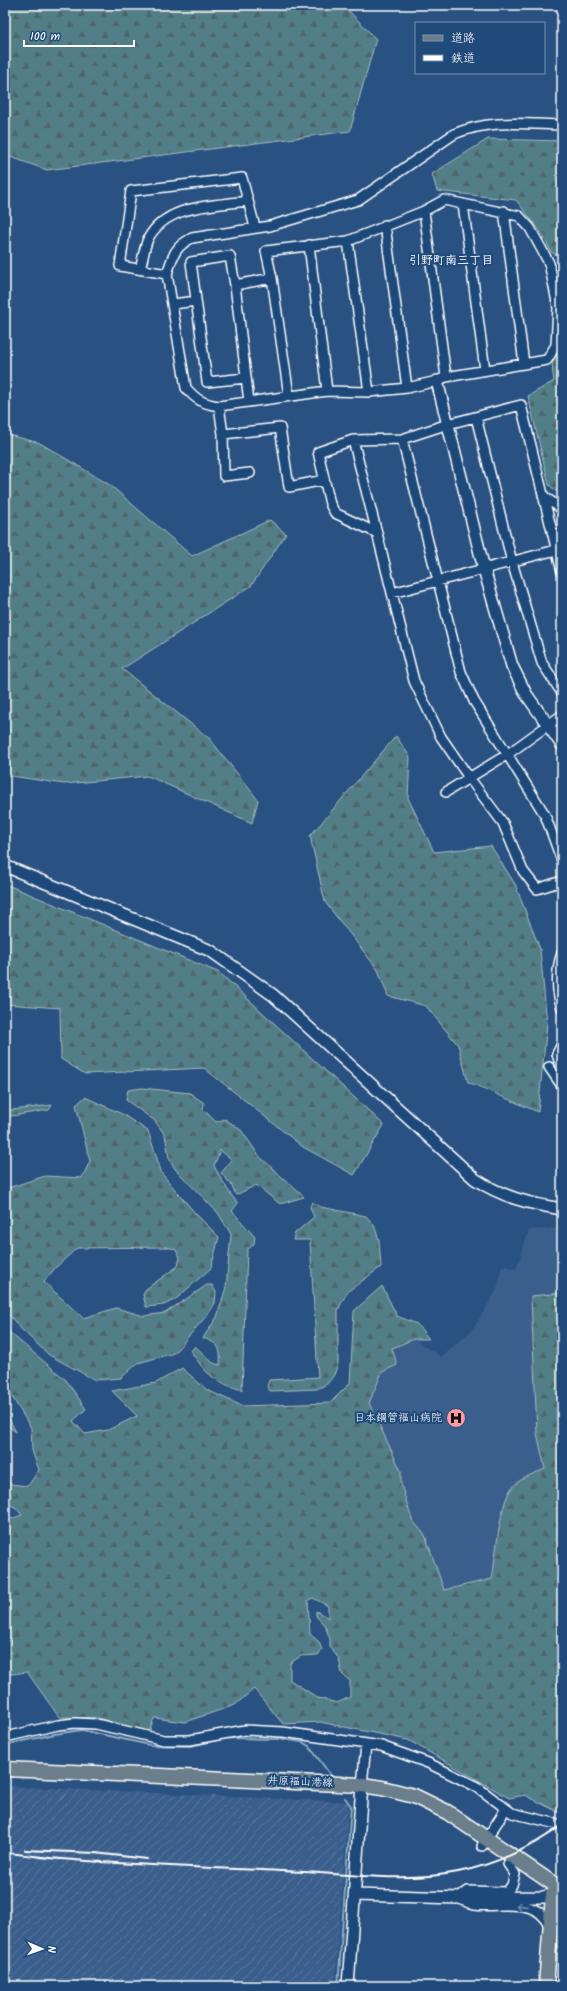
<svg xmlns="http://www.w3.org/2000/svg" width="567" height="1991" viewBox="0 0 567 1991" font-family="Kalam,'Klee One',sans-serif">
	<defs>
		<pattern id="industrial-furrows" width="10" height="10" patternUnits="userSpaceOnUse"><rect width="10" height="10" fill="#3b5e8d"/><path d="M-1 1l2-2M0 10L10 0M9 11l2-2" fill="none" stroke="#58769e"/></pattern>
		<pattern id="forest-firs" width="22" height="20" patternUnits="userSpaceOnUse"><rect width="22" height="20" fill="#517e87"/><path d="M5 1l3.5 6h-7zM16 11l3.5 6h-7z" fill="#4e656a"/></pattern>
	</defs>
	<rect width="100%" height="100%" fill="#295181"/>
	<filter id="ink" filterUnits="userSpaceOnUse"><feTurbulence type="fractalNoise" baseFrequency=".025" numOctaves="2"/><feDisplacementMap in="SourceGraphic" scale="8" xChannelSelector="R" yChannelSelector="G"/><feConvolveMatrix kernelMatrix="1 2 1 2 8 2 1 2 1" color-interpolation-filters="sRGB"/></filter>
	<g filter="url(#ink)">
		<path fill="#3b5e8d" d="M562,1228V1293L531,1296L537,1433L545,1469L526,1476L511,1489L503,1510L492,1579L444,1590L425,1535L412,1520L401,1484V1471L369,1403L392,1348L414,1339L441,1357L473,1329L497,1289L502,1265L516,1269L529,1230Z"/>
		<path fill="url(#industrial-furrows)" d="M5,1786L349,1802L335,1986H5Z"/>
		<path fill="url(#forest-firs)" stroke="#a8bec3" fill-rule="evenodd" d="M5,5H343L376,39L350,131L47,170L5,155Z
			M488,139L562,141V258L551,252L543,235L516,200L437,191L432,174Z
			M562,350V496L549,485L528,396L554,381C552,369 550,357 562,350Z
			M5,434L40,443L110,485L192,556L270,520L286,534L251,586L122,669L210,739L258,800L252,823L148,776L64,784L5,775Z
			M396,736L410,757L408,798L434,852L491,846L515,884L540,949L547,1024L538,1112L468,1082L458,1045L426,1006L388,996L378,970L325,902L310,836Z
			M5,884L220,973L384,1125L354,1175L303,1147L204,1068L85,1074L61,1059L60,1008L5,1004Z
			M142,1088L190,1093L204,1103L203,1109L216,1122L225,1119L241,1130L260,1157L304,1197L280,1204L256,1185L236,1195L231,1184L221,1173L232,1160L220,1150L214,1166C222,1179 228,1193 238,1203L232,1211L255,1237L254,1244L247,1250L242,1390C215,1382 206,1375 191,1351L195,1346L213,1363L220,1365C221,1347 219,1344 203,1338L217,1317L226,1287L231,1234L218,1213L175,1169L169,1158L165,1135L155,1121L126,1100L128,1090Z
			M85,1097L122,1114L148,1131L162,1174L195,1213L219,1237L211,1268L176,1299L164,1305L146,1307L143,1295L146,1289L178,1266L180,1257L175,1249L166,1247L77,1248L55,1268L44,1282L83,1318L116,1308L144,1316L165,1313L207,1285H212L216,1292L215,1303L209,1313L174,1353L138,1363L121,1378L95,1380L49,1355L22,1330L5,1310V1189L45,1176L82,1178L90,1161L76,1105Z
			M52,1105L49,1110L5,1117V1111Z
			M312,1202L321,1207L366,1216L374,1225L379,1240L381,1267L347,1292L338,1310V1364L334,1375L327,1384L317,1389L270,1391L267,1387L269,1380L318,1377L310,1240H293L295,1233L314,1217L310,1207Z
			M382,1286L397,1316L417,1324L429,1339H414L392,1348L397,1365L382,1372L369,1403L401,1471V1484L412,1520L425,1535L444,1590L492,1579C496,1556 499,1507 511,1489C519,1478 533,1474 545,1469L537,1433L531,1296L562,1293V1812H558L525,1795L509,1798L408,1740L320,1722L283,1724L254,1689L235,1705L185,1722L154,1718L149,1733L98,1718L59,1717L27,1672L5,1675V1521L22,1515L15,1507L5,1503V1468L10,1484L28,1486L39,1470L32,1451L31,1428L5,1385V1326L10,1333L66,1380L86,1409L73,1421L85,1434L108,1430L137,1416L112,1391L156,1383L182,1368L207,1390L242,1406L330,1403L350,1383L354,1311ZM313,1598L328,1606V1618L316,1611V1616L325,1626L330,1639V1647L339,1659L342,1674L350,1681V1697L337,1703L318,1698L290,1680V1663L301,1656L318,1655L322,1650L319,1642L310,1634L308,1600Z
			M5,1411L16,1432L5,1424Z"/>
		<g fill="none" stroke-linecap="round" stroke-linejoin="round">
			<path stroke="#8eaec5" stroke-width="2" d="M5,1745L55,1734L81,1730L150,1745L190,1746L227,1738L283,1739L302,1742L309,1746L332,1777
				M338,1986L351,1806L345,1798"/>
			<g stroke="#fff" stroke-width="12">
				<path id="minor" d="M463,204L485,370
					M424,211L446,377
					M504,211L524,364
					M385,225L407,388
					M348,241L369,392
					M309,245L327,391
					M140,269C143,260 144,248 148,239C166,204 213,206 247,201
					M167,274L120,266L131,191L242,178L255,227
					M235,285L272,278
					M173,304L196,301
					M246,378L207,382L191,262L230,256L235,285L249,402
					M289,396L272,278L266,251L348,241L424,211L444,200L519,216L530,228L549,263L554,287L558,308L556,345L547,360L446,377L437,381L407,388L369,392L327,391L219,406C204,404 196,400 186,388L167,274C173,256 174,247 192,238L270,226L358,200L454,134C490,119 524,124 562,125
					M219,406L223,434L224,476L250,473
					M476,417L512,562L542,663L562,693
					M223,434L280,428L289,487L324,480
					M402,439L461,672L474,701L545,815L562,861
					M353,440L377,533
					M543,496L562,509
					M562,572L521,405L448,424L402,439L353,440L318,452L330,504L335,513L377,533L414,681L441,737L470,779L503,823L523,871L537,889L562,881
					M392,593L556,550
					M446,792L508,754L562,715
					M562,953C556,969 556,992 562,1008
					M562,1044L557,1054L562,1069
					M549,1067L562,1086
					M5,1737L58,1725L75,1723L96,1724L164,1740H190L245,1730L283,1732L381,1746L428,1763L477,1787L512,1813L562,1825
					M362,1785L366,1745
					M482,1846L505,1810
					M459,1898L468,1891L507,1892L512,1885L515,1874L508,1864
					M460,1899C465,1901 470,1904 474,1905C501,1908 536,1896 549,1925
					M552,1925L562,1914"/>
			</g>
			<g stroke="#fff" stroke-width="14">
				<path id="tertiary" d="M437,381L484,569L512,666L526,694L562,745
					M5,866L211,951L273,995L475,1179C502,1197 530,1204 562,1209
					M355,1895L459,1898L543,1897L553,1895L562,1901
					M348,1986L362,1785"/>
			</g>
			<g stroke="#fff" stroke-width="17">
				<path id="primary" d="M5,1769L362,1785L382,1788L414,1796L447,1812L558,1887L553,1895L546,1986"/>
			</g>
			<use href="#minor" stroke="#1f4a7a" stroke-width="9"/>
			<use href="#tertiary" stroke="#1f4a7a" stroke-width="11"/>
			<use href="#primary" stroke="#6b7e8b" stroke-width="14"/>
			<path stroke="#fff" stroke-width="2" d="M25,1850L95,1853L147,1859
				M5,1853C24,1854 43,1858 62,1859C142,1866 223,1868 304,1872C355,1875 408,1882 458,1872C494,1865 533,1847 562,1825"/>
		</g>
		<defs><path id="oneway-shaft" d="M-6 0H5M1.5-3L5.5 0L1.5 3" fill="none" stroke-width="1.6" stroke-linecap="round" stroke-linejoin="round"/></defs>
		<use stroke="#7992af" href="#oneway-shaft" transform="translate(522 1906) rotate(-175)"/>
	</g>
	<defs>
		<g id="hospital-disc" transform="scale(1)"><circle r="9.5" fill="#ff9aa2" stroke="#1f4a7a"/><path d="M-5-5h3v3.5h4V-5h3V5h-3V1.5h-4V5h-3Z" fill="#111"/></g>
	</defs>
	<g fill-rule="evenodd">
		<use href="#hospital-disc" x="456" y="1418"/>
	</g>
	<g text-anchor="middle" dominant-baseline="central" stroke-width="4" stroke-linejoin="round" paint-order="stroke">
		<g font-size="11" fill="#fff" stroke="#1f4a7a" text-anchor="end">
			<text x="442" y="1418">日本鋼管福山病院</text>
		</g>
		<g font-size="11" fill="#fff" stroke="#1f4a7a">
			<text transform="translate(300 1782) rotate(2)">井原福山港線</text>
		</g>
		<g font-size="12" font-weight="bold" fill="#fff" stroke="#1f4a7a">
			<text x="451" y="260">引野町南三丁目</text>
		</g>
	</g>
	<rect width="567" height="1991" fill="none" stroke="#1f4a7a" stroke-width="20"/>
	<rect x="10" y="10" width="547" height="1971" fill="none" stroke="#fff" stroke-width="1.5" filter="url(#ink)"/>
	<rect x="415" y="22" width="130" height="52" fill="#1f4a7a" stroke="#7992af"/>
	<rect x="423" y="35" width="20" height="6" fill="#6b7e8b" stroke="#7992af"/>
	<text x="451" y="42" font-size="12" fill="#ffffff">道路</text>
	<rect x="423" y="55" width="20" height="6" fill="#ffffff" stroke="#7992af"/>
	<text x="451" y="62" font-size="12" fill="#ffffff">鉄道</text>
	<g transform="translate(42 1949) rotate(92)" stroke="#1f4a7a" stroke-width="3" paint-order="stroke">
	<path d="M0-3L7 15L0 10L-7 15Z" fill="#ffffff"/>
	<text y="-6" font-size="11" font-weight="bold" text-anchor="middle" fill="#ffffff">N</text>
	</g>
	<path d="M24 40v6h110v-6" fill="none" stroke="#ffffff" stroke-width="2"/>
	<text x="30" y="40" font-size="12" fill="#ffffff" stroke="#1f4a7a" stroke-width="3" paint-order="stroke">100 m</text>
</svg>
